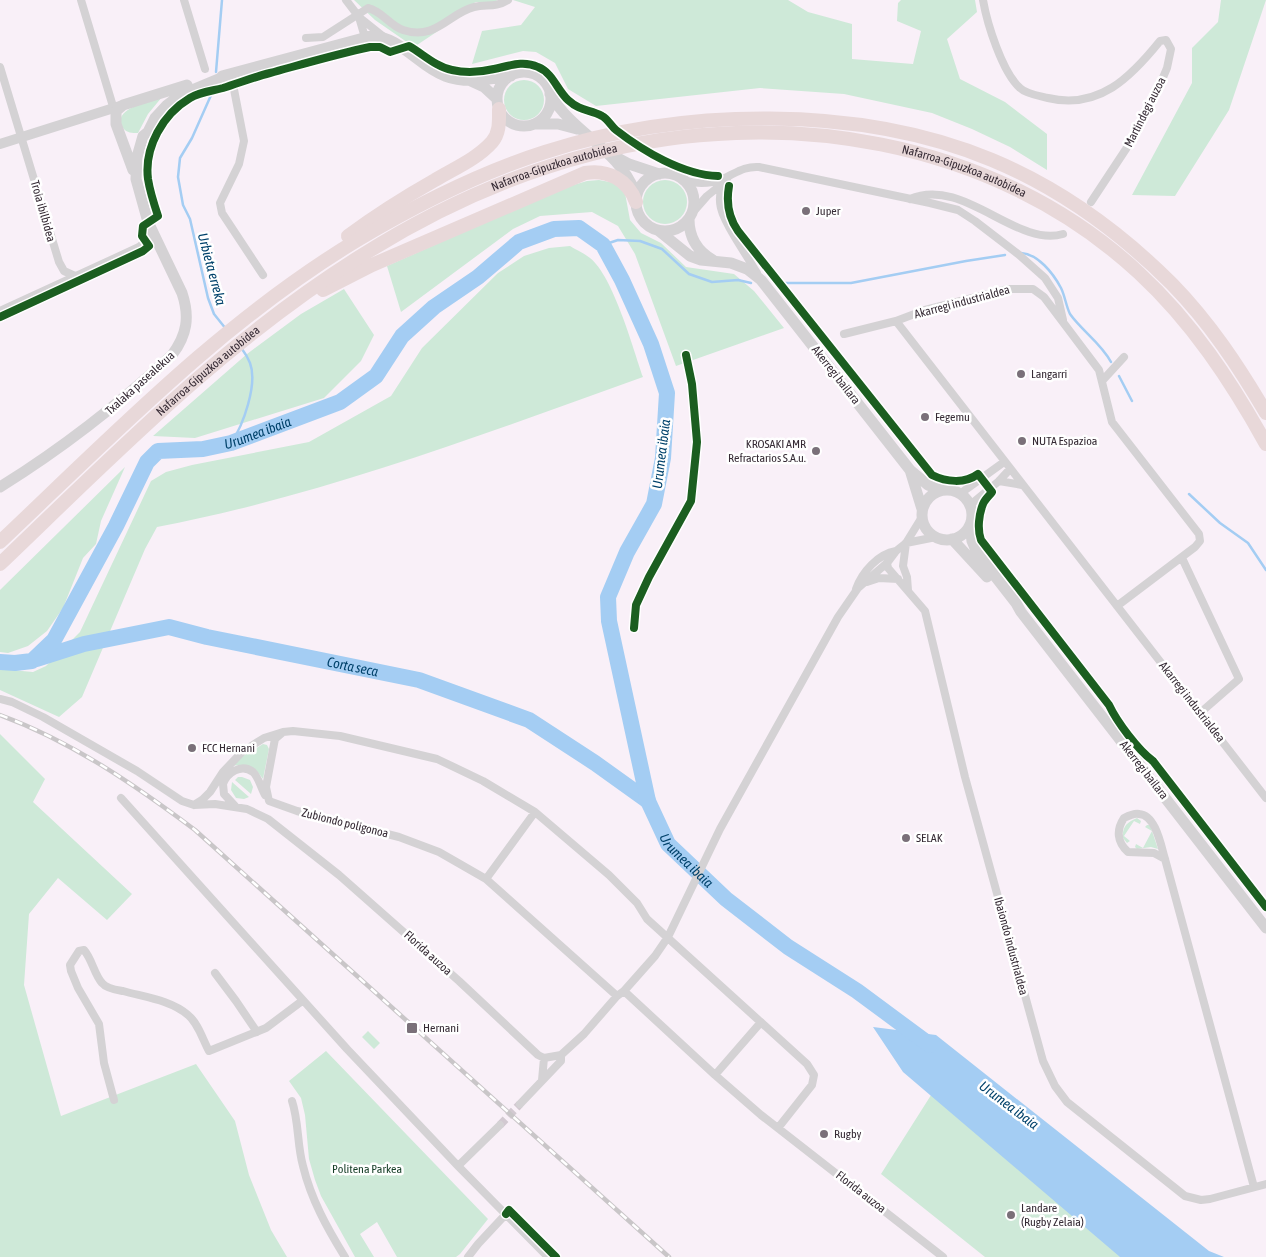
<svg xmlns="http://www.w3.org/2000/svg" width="1266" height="1257" viewBox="0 0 1266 1257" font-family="'Asap Condensed',sans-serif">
	<rect width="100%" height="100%" fill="#f9f0f8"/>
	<path fill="#cee9d8" d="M354,0H498L494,2H476L456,12L438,31L414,47L375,20Z
		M513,0H788L808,12L852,24V59L913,64L921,31L897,21L898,3L901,0H975L977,12L947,39L960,79L1005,102L1047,134V170L1010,147L972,129L932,113L844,94L760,88L596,106L568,89L555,63L536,52L523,51L472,64L482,31L521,25L535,7Z
		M1221,0H1266L1229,110L1175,196L1132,195L1192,83V48L1218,22Z
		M504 100a20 20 0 1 1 40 0a20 20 0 1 1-40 0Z
		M162,97L148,114L138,133C132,133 127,133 123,128C110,109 151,101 162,97Z
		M599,180L615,183L625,193L630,220L641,233L661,243L686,267L734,274L754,291L784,328L676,366L635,254L618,226L592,212L540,216L513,229L401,312L387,266L563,188L587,181Z
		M643 202a22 22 0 1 1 44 0a22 22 0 1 1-44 0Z
		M570,246C576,250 584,253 590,258C613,276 633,348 643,377C484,434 324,495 157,527L145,549L82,697L59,717L0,690V669L33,672L46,666L80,632L151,481L166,472L192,465L309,442L391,396L422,348L498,273L524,256L549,248Z
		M344,289L374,335L361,361L324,398L195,438L153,436L247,354L301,314Z
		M125,467L101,521L96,544L83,558L63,608L47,631L28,646L8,653L0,652V590Z
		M0,734L45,779L33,802L132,894L107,920L58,878L29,914L24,985L61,1116L196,1064L235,1121L249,1175L271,1230L287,1257H0Z
		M263,744L267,745L269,749L263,779C254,766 248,763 232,766L238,759Z
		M238,777H242L250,780L253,787L251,794L235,780Z
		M232,782L249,797L244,799L236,798L231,790Z
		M1137,818L1141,821L1140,824L1134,821L1124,836L1130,841L1127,843L1123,838C1122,827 1127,822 1137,818Z
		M1147,825H1150L1158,849L1151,847L1137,849L1135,847L1136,844L1143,848L1152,831L1145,827Z
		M368,1031L380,1043L374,1049L362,1037Z
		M326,1051L488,1219L460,1254L456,1257H397L377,1222L360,1234L374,1257H355L321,1196L315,1180L309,1159L305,1115L301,1098L289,1081Z
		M933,1092L1141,1257H985L881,1174Z"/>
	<path fill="#a4cdf3" d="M873,1027L936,1035L1209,1251L1224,1257H1120L903,1072Z"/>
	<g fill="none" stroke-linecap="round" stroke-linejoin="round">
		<path stroke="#a4cdf3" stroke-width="2.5" d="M216,72L222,0
			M212,93L192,138L180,158L178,177L183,205L190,219L208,298L214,314L226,329
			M603,245L618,240L640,241L662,249L689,274L712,282L738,280L751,283
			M1021,253C1038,254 1053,273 1061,288C1065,296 1066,306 1070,314C1082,331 1101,343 1111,362
			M785,283H851L966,261L1005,255
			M1119,376L1132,401
			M231,443C243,426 258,384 250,363C248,358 245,353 242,349
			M1189,494L1220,523L1248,543L1266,570"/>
		<g stroke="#a4cdf3" stroke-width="16">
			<path id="s1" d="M37,659L84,644L169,627L207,637L419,680L529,720L595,763L648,801"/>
			<path id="s2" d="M0,662L15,663L32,661L54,640L116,526L147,462L158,451L203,449L231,443L340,402L376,376L402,336L434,307L478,277L519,242L554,229L579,228L603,245L622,280L651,344L667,393L663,458L654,504L627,552L608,597L609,621L648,801L668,844L726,899L788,947L857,991L930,1045"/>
		</g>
		<path stroke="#d2c9d1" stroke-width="8" stroke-dasharray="8 4" stroke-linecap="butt" d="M500,1125L520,1104"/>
		<path stroke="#d4d2d4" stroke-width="8" d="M81,0L115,113
			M184,0L205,69
			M346,0L359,17L384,37
			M983,0C987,23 1002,72 1020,88C1026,94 1040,96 1048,98C1099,110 1131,77 1160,41L1166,40L1171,49L1167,68L1159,87L1126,149L1091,202
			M359,17L364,34L371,36
			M306,38L323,37L368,8C382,11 389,25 403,30C436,41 449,13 474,7C487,4 495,8 508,0
			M0,67L59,262L64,271L75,276
			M231,74L244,141L239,164L220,203L222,213L263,275
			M728,177C711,199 724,219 736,239C743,250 750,262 757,273
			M686,181C698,184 710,184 722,179C735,174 743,166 759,167L930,203L958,210L975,221L1018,254L1045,278L1058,298L1063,320
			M910,199C963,176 1016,248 1063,234
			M693,212L707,196L722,184
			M0,311L139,247L146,241L151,228
			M844,334L896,321
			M1102,381L1124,357
			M999,481L1022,485
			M961,493L1004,462
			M970,505L999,481L1010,469
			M906,543L903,566L907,577L908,590
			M906,543L936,537
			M1182,558L1239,679L1200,713
			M887,563L888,568L925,611L965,777L1043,1061L1055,1086L1067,1102L1185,1196L1201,1200L1210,1199L1266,1184
			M867,582L879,578L898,579
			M856,589C862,572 878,554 896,551
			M1117,606L1195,547L1200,541L1199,534L1112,422L1099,370L1044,297L1033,289H1008L925,310L896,321L1266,798
			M0,699L12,702L43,717L137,771L182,801L194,805L215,804L247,809L268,819L339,875L459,981L538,1055L544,1058L561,1055L584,1034L617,996L624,991L655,956L668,937L720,829L838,617L858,588L887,563L896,551L906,543L922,517
			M282,733L275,739L274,744L266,787L269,801L297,811L399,837L439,852L486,879L617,996
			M121,798L347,1049L458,1166L548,1257
			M194,805L202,800L210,792L223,772L242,752L264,738L283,732L293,731L340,736L437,759L483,781L535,812L609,875L637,903L647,919L807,1064L814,1075L812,1085L778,1128
			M235,806L224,794L223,784C227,773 241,763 253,772C259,778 261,788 265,795
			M1165,859L1154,853L1128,852C1117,842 1116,830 1124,818C1128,816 1135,813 1139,814C1156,815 1161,846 1165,859L1254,1187
			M486,879L535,812
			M215,973L236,1001L257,1032
			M624,991L715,1075L761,1115L943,1257
			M715,1075L761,1022
			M542,1080L544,1058
			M114,1100L104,1063L99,1024L78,988L71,971L70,965L79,951L84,950C92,959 94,974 102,983C107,989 117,990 123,991C144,997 171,1000 188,1015C198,1023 203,1040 209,1051L266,1028L302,1001
			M292,1101C299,1122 297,1145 303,1166C311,1199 327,1228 345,1257
			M520,1104L561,1061V1055
			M458,1166L500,1125
			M468,1257L478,1244L506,1214"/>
		<path stroke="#d4d2d4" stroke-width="10" d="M0,144L120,106"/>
		<path stroke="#d4d2d4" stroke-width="11" d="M497 99a27 27 0 1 1 54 0a27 27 0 1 1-54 0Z
			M222,76L371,36C400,36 419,67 445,76C466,84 490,79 511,76
			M471,81L484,87L497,99
			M550,94C574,135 617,147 635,192
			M534,124H558L577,129
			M616,157L629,164L659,174
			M133,170L116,124V111L123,105L187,85
			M636 202a29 29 0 1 1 58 0a29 29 0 1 1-58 0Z
			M689,219C689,238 697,251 713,260
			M659,231L690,256L701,260L731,263L747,269L761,280L910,470L928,485L942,490
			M910,470L922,509
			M0,487C63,448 118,405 172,355C187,335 190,317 182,293L148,222L136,179L137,157L143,136L148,132L155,118L167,105L180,95L228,75
			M922 515a25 25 0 1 1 50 0a25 25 0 1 1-50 0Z
			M970,526L972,541L977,553L1016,603L1021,612L1266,928
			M952,539L987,577"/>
		<g stroke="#e8d8d9" stroke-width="14">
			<path d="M348,236C375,216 405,197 435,180C453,169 477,159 492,142C500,133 499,121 499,109"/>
			<path d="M323,290L372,265L585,173C608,169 628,180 636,202"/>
			<path d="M0,542C114,434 224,320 359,239C418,204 479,173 545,152C681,108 858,104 992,160C1059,188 1121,233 1172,284C1210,323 1239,367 1266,413"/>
			<path id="s3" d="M0,564C115,454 226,340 361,256C432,211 510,175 592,154C779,105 994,138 1139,273C1192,322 1231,381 1266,444"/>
		</g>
		<g stroke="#c9c6c8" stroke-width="4.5">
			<path id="rail" d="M0,715C71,741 135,785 195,830L669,1257"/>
		</g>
		<use href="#rail" stroke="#fff" stroke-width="2.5" stroke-dasharray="8" stroke-linecap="butt"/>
		<g stroke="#fff" stroke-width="11">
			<path id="cycleway" d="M729,186C726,203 728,217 738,231L932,475C946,482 965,484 978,474L992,492C990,495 985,499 983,504C979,514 977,529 981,540L1109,705C1117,722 1138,750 1153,761L1266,907
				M0,317L143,251L149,246L142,236L143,226L158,216C154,204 150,192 148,179C144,147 163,114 190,98C200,92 212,91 223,88C239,83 254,77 270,73C303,64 337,54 370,47H380L390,52L409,46C423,54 436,67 452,70C465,73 481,72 494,69C509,66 523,60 538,67C553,73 557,90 568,100C581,112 590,109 602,116C608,119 611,126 616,130C643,151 683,175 718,176
				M634,628L636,605L649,577L691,501L697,442L692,384L686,355
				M506,1214L509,1210L556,1257"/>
		</g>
		<use href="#cycleway" stroke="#1b5e20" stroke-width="8"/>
	</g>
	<g fill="#7a7079" stroke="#fff" stroke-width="2">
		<circle cx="806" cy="211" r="5"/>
		<circle cx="1021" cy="374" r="5"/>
		<circle cx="925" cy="417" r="5"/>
		<circle cx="1022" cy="441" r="5"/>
		<circle cx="816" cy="451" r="5"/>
		<circle cx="192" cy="748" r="5"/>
		<circle cx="906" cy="838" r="5"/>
		<rect x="406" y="1022" width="12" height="12" rx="2.5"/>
		<circle cx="824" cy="1134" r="5"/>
		<circle cx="1011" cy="1215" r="5"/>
	</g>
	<g text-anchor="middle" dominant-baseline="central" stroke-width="5" stroke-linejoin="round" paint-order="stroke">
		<g font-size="12" fill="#362b35" stroke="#fff">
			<text transform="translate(1145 112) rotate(-63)">Martindegi auzoa</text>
			<text stroke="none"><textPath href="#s3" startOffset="689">Nafarroa-Gipuzkoa autobidea</textPath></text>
			<text stroke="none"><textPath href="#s3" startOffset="1108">Nafarroa-Gipuzkoa autobidea</textPath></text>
			<text transform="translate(43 211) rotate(74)">Troia ibilbidea</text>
			<text transform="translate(962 302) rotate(-15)">Akarregi industrialdea</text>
			<text stroke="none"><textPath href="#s3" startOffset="284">Nafarroa-Gipuzkoa autobidea</textPath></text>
			<text transform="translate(836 375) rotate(52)">Akerregi bailara</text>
			<text transform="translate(140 383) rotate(-42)">Txalaka pasealekua</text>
			<text transform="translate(1192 702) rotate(52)">Akarregi industrialdea</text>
			<text transform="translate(1144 770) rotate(52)">Akerregi bailara</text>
			<text transform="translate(345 823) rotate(14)">Zubiondo poligonoa</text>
			<text transform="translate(1011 946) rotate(75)">Ibaiondo industrialdea</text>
			<text transform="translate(428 953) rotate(42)">Florida auzoa</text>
			<text transform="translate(861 1192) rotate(38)">Florida auzoa</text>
		</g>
		<g font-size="12" fill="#362b35" stroke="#fff" text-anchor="start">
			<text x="816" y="211">Juper</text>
			<text x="1031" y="374">Langarri</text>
			<text x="935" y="417">Fegemu</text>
			<text x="1032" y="441">NUTA Espazioa</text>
			<text x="806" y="444" text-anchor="end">KROSAKI AMR<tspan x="806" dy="14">Refractarios S.A.u.</tspan></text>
			<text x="202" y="748">FCC Hernani</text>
			<text x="916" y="838">SELAK</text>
			<text x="423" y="1028">Hernani</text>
			<text x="834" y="1134">Rugby</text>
			<text x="1021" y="1208">Landare<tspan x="1021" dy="14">(Rugby Zelaia)</tspan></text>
		</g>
		<g font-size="12" fill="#153d26" stroke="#fff">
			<text x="367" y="1169">Politena Parkea</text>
		</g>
		<g font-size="14" font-style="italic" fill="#01426b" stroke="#fff">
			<text transform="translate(212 269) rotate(75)">Urbieta erreka</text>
			<text stroke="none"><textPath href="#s2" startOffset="381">Urumea ibaia</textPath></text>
			<text transform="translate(661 454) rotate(-83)">Urumea ibaia</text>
			<text stroke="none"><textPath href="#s1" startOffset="324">Corta seca</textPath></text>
			<text stroke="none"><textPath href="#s2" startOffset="1461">Urumea ibaia</textPath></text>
			<text transform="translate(1009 1105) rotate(37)">Urumea ibaia</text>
		</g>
	</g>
</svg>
